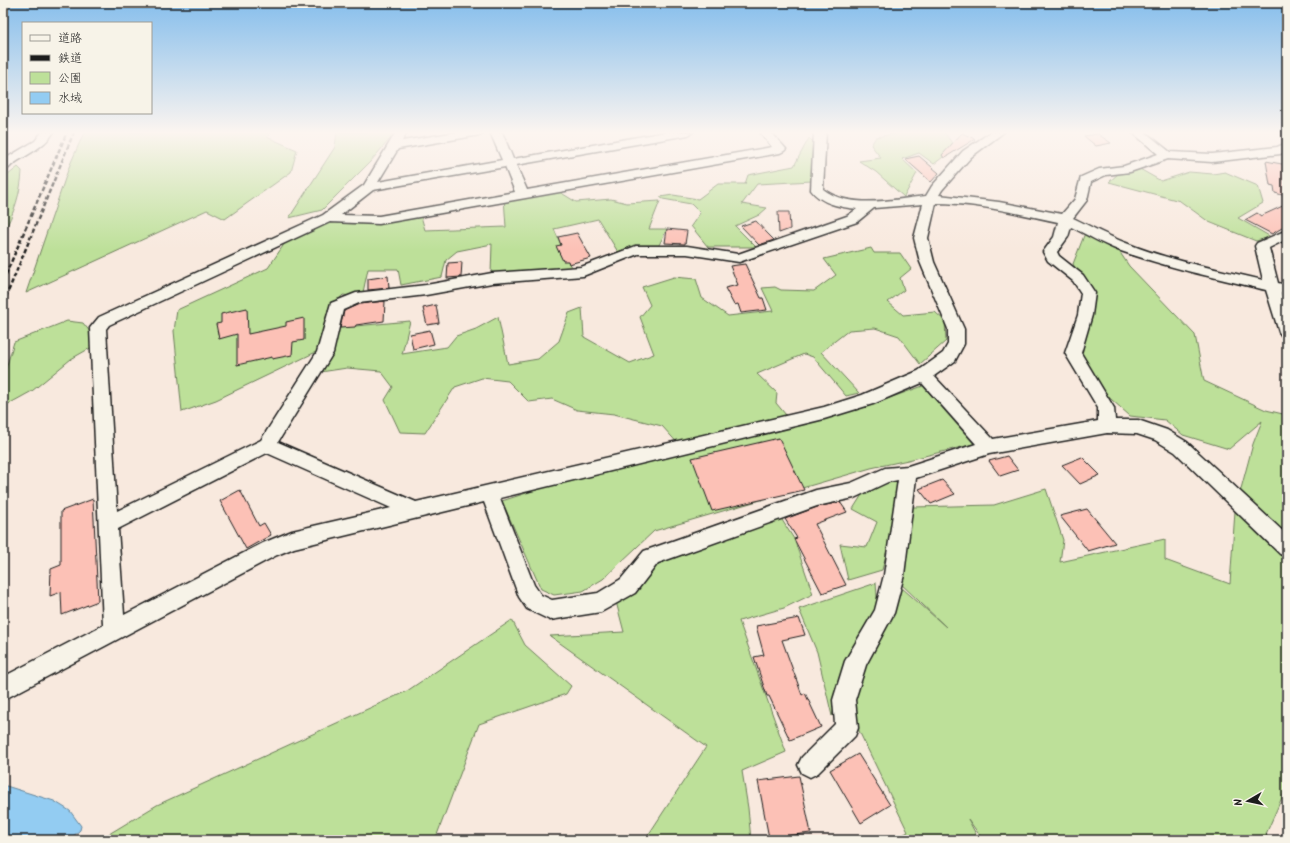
<svg xmlns="http://www.w3.org/2000/svg" width="1290" height="843" viewBox="0 0 1290 843" font-family="Kalam,'Klee One',sans-serif">
	<rect width="100%" height="100%" fill="#f8e9de"/>
	<filter id="ink" filterUnits="userSpaceOnUse"><feTurbulence type="fractalNoise" baseFrequency=".025" numOctaves="2"/><feDisplacementMap in="SourceGraphic" scale="8" xChannelSelector="R" yChannelSelector="G"/><feConvolveMatrix kernelMatrix="1 2 1 2 8 2 1 2 1" color-interpolation-filters="sRGB"/></filter>
	<g filter="url(#ink)">
		<path fill="#bde099" stroke="#6c7e5a" d="M86,132H271L267,137L297,150L291,172L225,219L207,210L26,293L69,167L82,137Z
			M337,132H396L370,162L322,210L289,218L335,147Z
			M904,132H944L952,143L943,157L934,164L919,153L902,159L917,173L904,197L876,172L859,161L881,158L871,145L876,137Z
			M809,138L815,144L812,181L757,184L742,204L767,208L759,215L735,226L756,247H708L691,226L700,213L691,204L663,199L660,197L673,195L698,199L718,184H745L748,175L794,166Z
			M18,167L22,171C21,192 14,214 3,233V179Z
			M1138,168L1161,181L1189,172L1213,174L1225,172L1258,186L1263,203L1238,218L1271,237L1256,241L1209,222L1180,201L1109,182L1119,173Z
			M555,189L576,202L611,199L627,203L660,201L649,229H667L659,245H634L618,252L598,219L554,229L573,272L533,270L491,274L492,244L457,251L446,260L442,277L401,285L398,269H368L362,297L343,295L328,309L318,351L216,400L182,412L174,331L177,310L268,268L289,237L328,218L376,224L420,213L425,230L506,227L504,198Z
			M1085,233L1119,251L1129,266L1195,335L1204,381L1266,410L1287,415V786L1266,834L1268,840H983L968,819L979,840H893L908,832L859,731L851,678L893,580L946,627L897,580L913,507L994,505L1046,489L1063,540L1060,562L1165,539V560L1230,584L1235,511L1253,444L1262,421L1229,449L1183,435L1165,420L1130,416L1103,392L1078,352L1092,299L1073,264Z
			M871,248L874,253H900L911,269L900,278L904,290L888,302L903,315L935,312L945,321L946,341L920,364L899,336L875,328L849,330L821,352L859,393L846,396L813,357L804,354L757,374L777,393L776,403L786,415L681,447L662,426L614,414L577,410L552,399L529,402L508,381L482,378L455,387L425,433L400,432L385,400L393,387L381,371L347,368L314,373L334,328L410,321L402,354L447,347L456,336L476,329L498,317L508,364L538,359L559,341L569,313L582,308L584,337L630,363L654,354L640,317L650,305L642,287L674,277L696,279L702,298L728,316L773,311L762,288L775,287L781,290L814,291L836,275L824,259Z
			M67,321L83,323L99,343L71,359L32,391L3,407V378L14,342Z
			M923,386L974,444L908,460L871,468L654,531L603,579L583,591L554,595L541,589L502,501L551,485L867,406Z
			M889,479L902,481L895,520L882,570L848,580L840,544L867,547L877,522L853,509L863,493Z
			M777,512L794,539L813,594L784,608L739,621L786,752L742,771L748,808L751,840H645L706,747L550,636L624,632L614,594L650,559Z
			M876,583L878,611L845,673L832,716L817,652L799,609Z
			M512,620L525,645L571,686L566,694L479,724L435,840H99L157,805L407,691Z"/>
		<path fill="#93ccf2" stroke="#63869c" d="M3,785L54,801L70,811L81,826L80,830L69,840H3Z"/>
		<path fill="#fcc1b6" stroke="#1c1c1c" d="M962,133L975,139L944,158L942,155Z
			M1098,134L1111,143L1096,146L1084,136Z
			M919,156L939,173L931,182L905,159Z
			M1266,161L1287,165V180H1284L1286,196L1275,193L1274,186L1270,185Z
			M1287,204V225L1272,234L1245,220L1257,213L1261,216Z
			M778,212H789L790,229L779,233Z
			M756,221L766,232L774,240L759,245L741,226Z
			M667,229L687,231L685,244L665,243Z
			M577,233L591,258L569,264L568,261H563L556,246L561,245L558,237Z
			M462,262L461,277L447,278L448,263Z
			M745,264L761,298H763L767,310L741,313L738,304L734,305L725,288L738,285L730,266Z
			M388,276L389,288L368,290V279Z
			M385,301L384,321L356,325L355,327L340,328L344,311L359,304Z
			M436,305L439,323L427,325L423,308Z
			M247,308L248,334L286,326V322L304,318V340L293,342L292,355L272,359V357L237,365V334L219,339L216,324L221,323V314Z
			M430,330L434,344L413,349L410,334Z
			M779,438L804,490L712,511L692,458Z
			M1007,456L1018,470L1000,476L989,461Z
			M1082,457L1100,475L1080,484L1062,465Z
			M942,480L955,494L931,504L919,489Z
			M240,490L259,526L264,523L271,535L246,549L220,501Z
			M93,499L98,601L62,615L61,592L50,596L51,569L61,565V511Z
			M840,502L847,512L815,524L846,585L822,593L794,539L797,538L785,519L817,507Z
			M1087,509L1115,543L1088,551L1060,516Z
			M799,618L805,635L782,640L802,695L805,693L821,727L790,740L769,696H767L754,657L764,655L756,626Z
			M858,754L890,805L861,823L830,770Z
			M799,776L811,833L769,838L758,781Z"/>
		<g fill="none" stroke-linecap="round" stroke-linejoin="round">
			<g stroke="#1c1c1c" stroke-width="3">
				<path id="minor" d="M42,132H54C44,147 28,154 13,164C9,167 8,170 3,172V160L35,141Z
					M396,132H407L402,141L457,132H485L480,135L398,149L378,182L502,160L490,132H502L513,159L666,132H693L688,135L516,165L527,190L772,147L760,132H771L786,149L784,151L780,153L379,224L330,222L109,325L106,329L117,511L261,440L317,352L331,303L356,293L426,285L492,273L581,267L636,246H687L738,254L847,216L857,209C841,207 821,204 811,190L814,132H826L823,189C849,210 896,199 926,196L932,186L963,151L991,132H1004L971,157L942,190L939,195L999,202L1062,214L1075,199L1081,177L1099,169L1124,166L1158,154L1132,132H1145L1170,152L1212,154L1277,147L1287,143V151L1280,154L1212,162L1168,159L1130,172L1106,175L1091,182L1087,200L1073,218C1090,226 1108,236 1126,243C1170,261 1217,269 1263,280L1255,246L1257,243L1287,230V239L1269,248L1278,283L1287,285V295L1281,293L1287,310V337L1282,336L1279,332L1266,290C1216,278 1166,267 1118,250C1102,244 1086,234 1071,227L1068,237L1057,252L1059,256L1083,275L1095,293L1092,315L1081,353L1114,408L1115,420H1138L1167,430L1187,442L1287,535V557L1280,554L1175,452L1155,440L1137,434L1107,433L989,454L916,478L904,575L894,613L866,665L855,700L858,728L855,736L818,773L810,777L802,773L798,765L802,757L835,724L833,700L845,661L875,610L884,575L898,480L888,482L854,498L817,506L658,563L635,593L601,612L550,620L527,609L519,597L484,502L294,548L277,555L3,700V677L103,625L90,328L99,317L323,215L364,185ZM505,167L515,192L379,216L341,215L373,190ZM936,203C977,203 1019,214 1058,222L1054,237L1043,252L1048,261L1073,281L1081,293L1078,315L1065,353L1098,408V421L993,439L934,376L955,361L964,344V329L934,262L928,238ZM923,204L914,238L920,262L948,329V344L943,353L918,371L862,395L824,407L416,502L278,442L333,353L343,310L359,303L426,295L492,283L583,276L638,254H687L739,262L857,222L874,208ZM922,383L976,444L908,466L885,468L851,483L816,490L644,551L621,579L598,593L552,600L541,595L534,585L500,498L824,419L873,404ZM267,453L391,508L292,531L263,543L124,615L118,529Z"/>
			</g>
			<use href="#minor" fill="#f7f3e8" fill-rule="evenodd"/>
			<path stroke="#1c1c1c" stroke-width="2.5" stroke-dasharray="4.5 2.5" stroke-linecap="butt" d="M3,281L67,132
				M3,304L74,132"/>
		</g>
	</g>
	<linearGradient id="sky" x2="0" y2="1"><stop stop-color="#86beec"/><stop offset="0.53" stop-color="#fcf5f0"/><stop offset="1" stop-color="#fcf5f0" stop-opacity="0"/></linearGradient>
	<rect width="1290" height="250" fill="url(#sky)"/>
	<rect width="1290" height="843" fill="none" stroke="#f7f3e8" stroke-width="16"/>
	<rect x="8" y="8" width="1274" height="827" fill="none" stroke="#1c1c1c" stroke-width="1.5" filter="url(#ink)"/>
	<rect x="22" y="22" width="130" height="92" fill="#f7f3e8" stroke="#9f9d96"/>
	<rect x="30" y="35" width="20" height="6" fill="#f7f3e8" stroke="#9f9d96"/>
	<text x="58" y="42" font-size="12" fill="#1c1c1c">道路</text>
	<rect x="30" y="55" width="20" height="6" fill="#1c1c1c" stroke="#9f9d96"/>
	<text x="58" y="62" font-size="12" fill="#1c1c1c">鉄道</text>
	<rect x="30" y="72" width="20" height="12" fill="#bde099" stroke="#9f9d96"/>
	<text x="58" y="82" font-size="12" fill="#1c1c1c">公園</text>
	<rect x="30" y="92" width="20" height="12" fill="#93ccf2" stroke="#9f9d96"/>
	<text x="58" y="102" font-size="12" fill="#1c1c1c">水域</text>
	<g transform="translate(1248 801) rotate(261)" stroke="#f7f3e8" stroke-width="3" paint-order="stroke">
	<path d="M0-3L7 15L0 10L-7 15Z" fill="#1c1c1c"/>
	<text y="-6" font-size="11" font-weight="bold" text-anchor="middle" fill="#1c1c1c">N</text>
	</g>
</svg>
